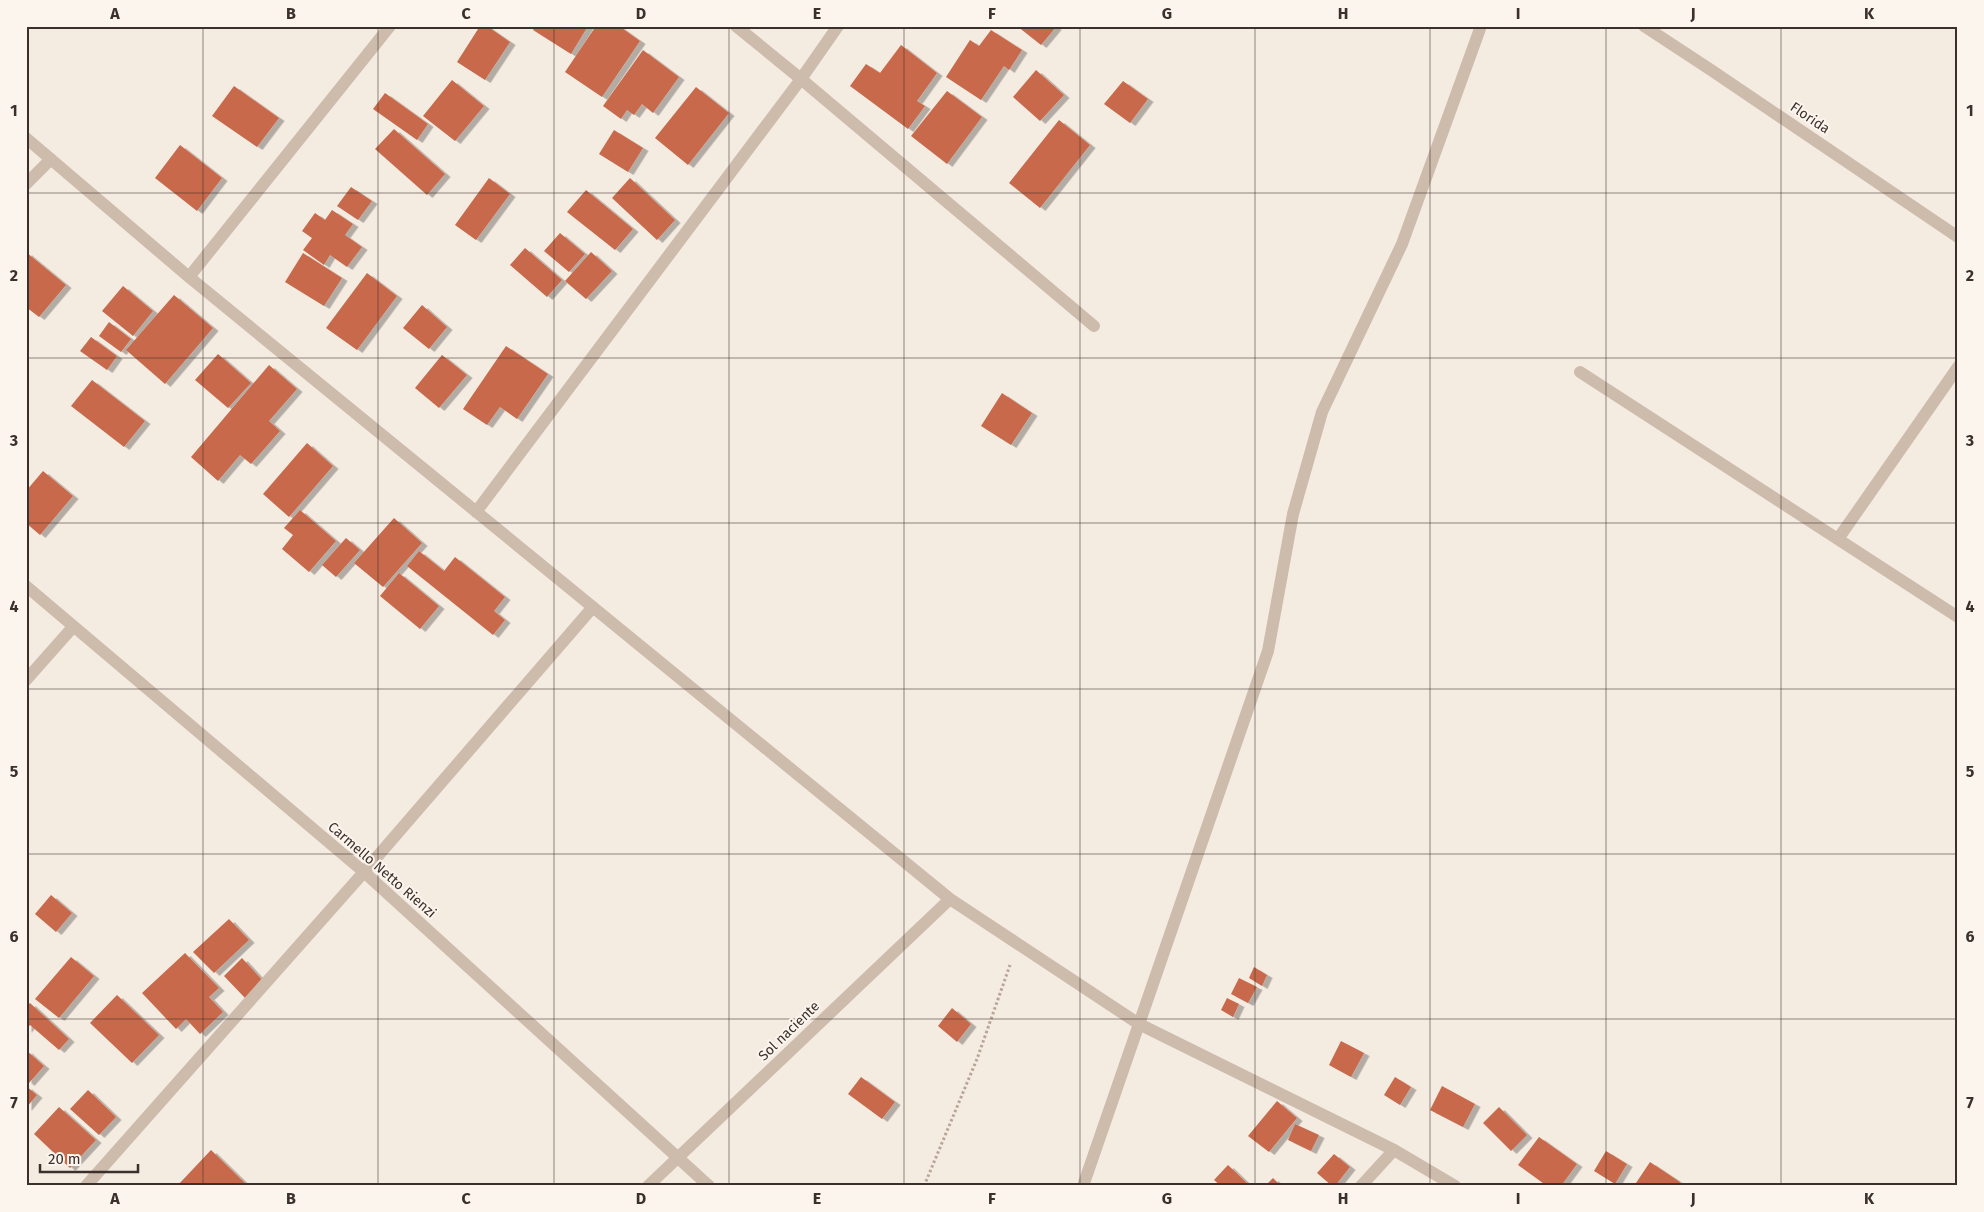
<svg xmlns="http://www.w3.org/2000/svg" width="1984" height="1212" viewBox="0 0 1984 1212" font-family="'Fira Sans',sans-serif">
	<defs>
		<filter id="shadow"><feDropShadow dx="5.5" dy="3" stdDeviation="0" flood-color="#0004"/></filter>
	</defs>
	<rect width="100%" height="100%" fill="#f4ebe1"/>
	<path fill="#c8694b" filter="url(#shadow)" d="M480,26H487L510,42L485,80L457,62Z
		M536,26H588L571,54L533,30Z
		M596,26H619L640,41L602,97L565,72Z
		M1017,26H1055L1056,27L1041,45Z
		M991,30L1022,50L1009,70L1004,66L981,100L946,77L970,40L979,46Z
		M901,45L937,73L917,101L925,106L908,129L850,86L866,64L880,73Z
		M643,50L679,77L653,113L642,104L634,115L627,110L621,119L603,106Z
		M1036,70L1064,95L1040,121L1013,97Z
		M452,80L484,106L455,141L423,116Z
		M1123,81L1148,99L1130,123L1104,104Z
		M234,86L279,118L257,147L212,116Z
		M696,87L729,113L688,165L655,138Z
		M947,91L982,117L947,164L911,136Z
		M385,93L428,124L417,140L373,109Z
		M1059,120L1090,145L1040,208L1009,183Z
		M394,129L445,174L427,195L375,149Z
		M614,130L643,148L628,172L599,154Z
		M180,145L222,178L197,211L155,178Z
		M489,178L510,194L476,240L455,225Z
		M630,178L675,220L657,240L612,198Z
		M351,187L372,201L358,220L337,206Z
		M586,190L633,229L615,250L567,212Z
		M332,210L353,224L345,235L362,247L347,267L330,255L324,265L303,250L312,238L302,231L315,213L325,220Z
		M560,233L585,254L569,272L544,251Z
		M525,248L562,280L547,297L510,265Z
		M26,252L66,285L39,317L26,307Z
		M591,252L612,271L586,299L565,281Z
		M303,253L342,278L324,306L285,282Z
		M367,273L397,296L357,350L326,328Z
		M123,286L153,311L133,336L102,311Z
		M174,295L213,328L165,384L126,350Z
		M422,305L447,327L429,349L403,328Z
		M109,322L131,339L121,352L99,336Z
		M91,337L117,356L107,370L80,351Z
		M506,346L548,374L517,419L500,407L487,425L463,409Z
		M218,354L251,383L228,408L195,380Z
		M442,355L467,375L439,408L415,388Z
		M269,365L297,389L269,421L280,431L251,464L240,455L218,481L191,457Z
		M92,380L145,421L124,447L71,406Z
		M1002,393L1032,413L1011,445L981,426Z
		M307,443L333,466L289,517L263,494Z
		M43,471L73,496L40,535L26,523V491Z
		M300,510L336,541L309,572L282,549L293,535L284,528Z
		M394,518L422,543L383,587L354,563Z
		M346,538L360,550L336,577L322,565Z
		M419,551L444,571L455,557L505,597L494,611L505,620L493,635L407,566Z
		M399,573L439,606L420,629L380,596Z
		M51,895L72,913L56,932L35,914Z
		M229,919L249,940L214,973L193,952Z
		M185,953L219,988L209,997L223,1012L200,1034L186,1019L176,1029L142,993Z
		M71,957L94,976L59,1018L35,999Z
		M242,958L263,981L245,998L224,976Z
		M1254,967L1267,975L1262,986L1249,978Z
		M1239,978L1257,987L1248,1003L1231,994Z
		M117,995L159,1035L132,1063L90,1023Z
		M1227,998L1239,1004L1233,1017L1221,1010Z
		M30,1003L69,1039L59,1050L30,1025L26,1030V1007Z
		M952,1008L971,1024L957,1042L938,1026Z
		M1341,1041L1364,1053L1351,1077L1329,1065Z
		M26,1050L44,1066L29,1083L26,1080Z
		M861,1077L895,1102L882,1119L848,1094Z
		M1395,1077L1411,1087L1400,1105L1384,1095Z
		M26,1086L37,1095L26,1108Z
		M1442,1086L1475,1104L1463,1127L1430,1110Z
		M88,1090L116,1117L99,1135L70,1109Z
		M1277,1101L1297,1118L1269,1152L1248,1136Z
		M59,1107L96,1140L70,1168L34,1134Z
		M1499,1107L1527,1135L1511,1151L1483,1123Z
		M1295,1124L1319,1135L1311,1151L1288,1140Z
		M1539,1137L1577,1164L1561,1186H1547L1518,1165Z
		M211,1150L248,1186H177Z
		M1606,1151L1627,1164L1615,1184L1594,1171Z
		M1334,1154L1350,1167L1335,1186H1332L1317,1173Z
		M1650,1162L1680,1182L1678,1186H1634Z
		M1228,1165L1250,1186H1221L1214,1180Z
		M1273,1178L1281,1186H1265Z"/>
	<g fill="none" stroke-linecap="round" stroke-linejoin="round">
		<path stroke="#b9a596" stroke-width="3" stroke-dasharray="2.5 2.5" stroke-linecap="butt" d="M924,1186L977,1059L1010,965"/>
		<path stroke="#cdbbac" stroke-width="12" d="M1083,1186L1268,651L1293,514L1322,412L1402,244L1481,26"/>
		<path stroke="#cdbbac" stroke-width="12" d="M736,26L801,79L1094,326
			M1644,26L1711,70L1958,237
			M26,138L189,277L950,899L1139,1024L1394,1150L1455,1186
			M26,184L51,159
			M189,277L390,26
			M1580,372L1958,617
			M476,512L801,79L838,26
			M1838,539L1958,367
			M26,586L364,872L709,1186
			M26,680L73,627
			M86,1186L364,872L593,607
			M648,1186L950,899
			M1361,1186L1394,1150"/>
	</g>
	<path fill="none" stroke="#3b302b" stroke-width="1" stroke-opacity="0.55" d="M203,26V1186M378,26V1186M554,26V1186M729,26V1186M904,26V1186M1080,26V1186M1255,26V1186M1430,26V1186M1606,26V1186M1781,26V1186M26,193H1958M26,358H1958M26,523H1958M26,689H1958M26,854H1958M26,1019H1958"/>
	<g text-anchor="middle" dominant-baseline="central" stroke-width="4" stroke-linejoin="round" paint-order="stroke">
		<g font-size="14" fill="#3b302b" stroke="#fbf5ee">
			<text transform="translate(1810 118) rotate(34)">Florida</text>
			<text transform="translate(382 870) rotate(41)">Carmello Netto Rienzi</text>
			<text transform="translate(789 1031) rotate(-44)">Sol naciente</text>
		</g>
	</g>
	<rect width="1984" height="1212" fill="none" stroke="#fbf5ee" stroke-width="55"/>
	<path d="M40 1164v8h98v-8" fill="none" stroke="#3b302b" stroke-width="2.5"/>
	<text x="48" y="1164" font-size="15" fill="#3b302b" stroke="#fbf5ee" stroke-width="4" paint-order="stroke">20 m</text>
	<rect x="28" y="28" width="1928" height="1156" fill="none" stroke="#3b302b" stroke-width="2"/>
	<g font-size="16" text-anchor="middle" font-weight="bold" fill="#3b302b">
		<text x="115" y="19">A</text>
		<text x="291" y="19">B</text>
		<text x="466" y="19">C</text>
		<text x="641" y="19">D</text>
		<text x="817" y="19">E</text>
		<text x="992" y="19">F</text>
		<text x="1167" y="19">G</text>
		<text x="1343" y="19">H</text>
		<text x="1518" y="19">I</text>
		<text x="1693" y="19">J</text>
		<text x="1869" y="19">K</text>
		<text x="14" y="116">1</text>
		<text x="1970" y="116">1</text>
		<text x="14" y="281">2</text>
		<text x="1970" y="281">2</text>
		<text x="14" y="446">3</text>
		<text x="1970" y="446">3</text>
		<text x="14" y="612">4</text>
		<text x="1970" y="612">4</text>
		<text x="14" y="777">5</text>
		<text x="1970" y="777">5</text>
		<text x="14" y="942">6</text>
		<text x="1970" y="942">6</text>
		<text x="14" y="1108">7</text>
		<text x="1970" y="1108">7</text>
		<text x="115" y="1204">A</text>
		<text x="291" y="1204">B</text>
		<text x="466" y="1204">C</text>
		<text x="641" y="1204">D</text>
		<text x="817" y="1204">E</text>
		<text x="992" y="1204">F</text>
		<text x="1167" y="1204">G</text>
		<text x="1343" y="1204">H</text>
		<text x="1518" y="1204">I</text>
		<text x="1693" y="1204">J</text>
		<text x="1869" y="1204">K</text>
	</g>
</svg>
